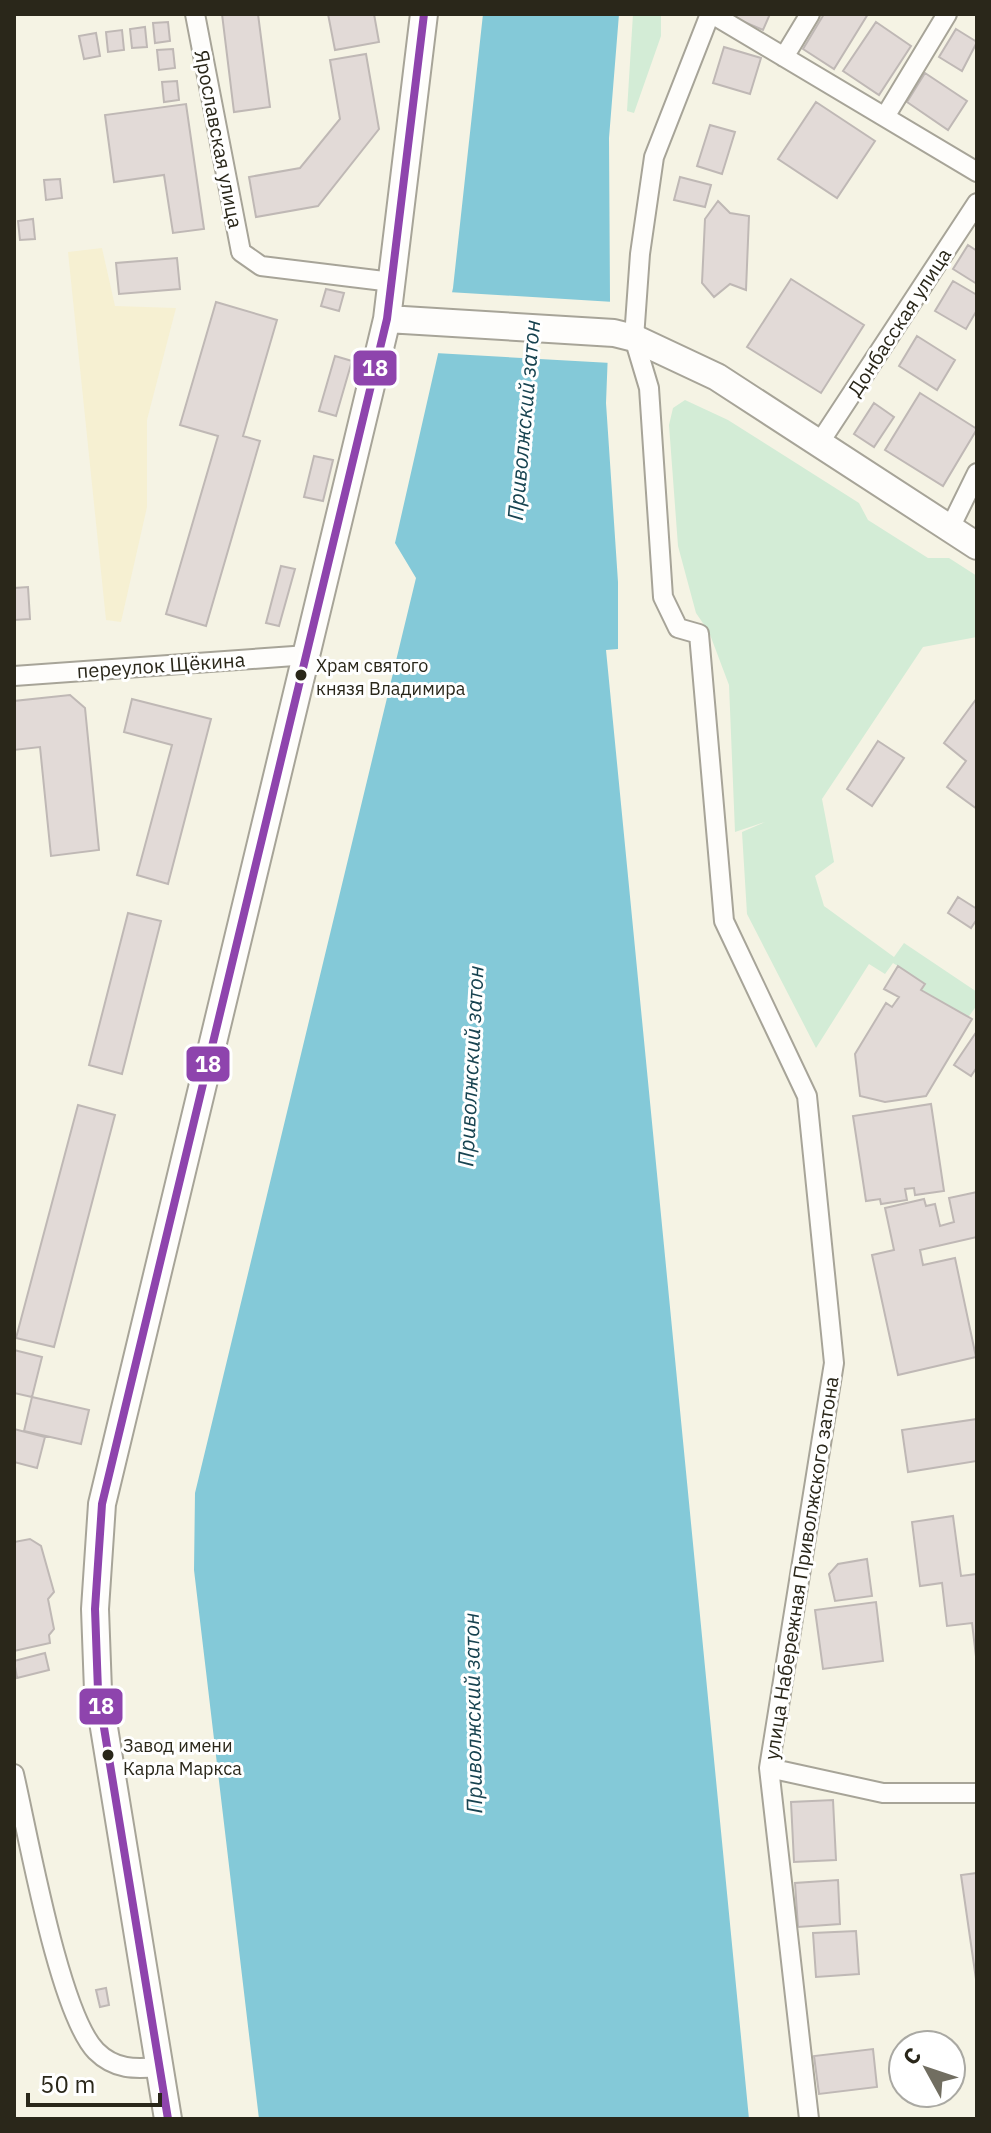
<svg xmlns="http://www.w3.org/2000/svg" width="991" height="2133" viewBox="0 0 991 2133" font-family="'IBM Plex Sans',sans-serif">
	<rect width="100%" height="100%" fill="#f5f3e4"/>
	<path fill="#f6f0d2" d="M102,248L115,306L176,308L147,420V507L121,622L106,620L68,252Z"/>
	<path fill="#d3ecd6" d="M633,14H661V36L634,113L627,111Z
		M685,400L728,420L859,503L868,520L928,558H949L977,576V637L923,647L822,799L834,862L815,876L824,906L894,957L904,943L977,992V1005L967,1019L921,990L924,983L893,963L885,974L869,964L816,1048L747,914L742,832L765,822L735,832L729,685L709,632L696,613L678,546L669,425L673,408Z"/>
	<path fill="#84c9d8" d="M483,14H619L609,138L610,300L606,403L618,582V649L606,650L749,2119H259L194,1570L195,1493L416,578L395,543L453,288Z"/>
	<path fill="#f5f3e4" d="M448,292L614,302L611,363L435,353Z"/>
	<path fill="#e2dad7" stroke="#bfb8b5" stroke-width="2" d="M222,14H258L270,107L234,112Z
		M328,14H374L379,42L335,50Z
		M737,14H770L763,30L735,18Z
		M824,14H868L834,69L803,49Z
		M168,22L170,41L155,43L153,23Z
		M876,22L911,46L879,95L843,71Z
		M145,27L147,47L132,48L130,29Z
		M956,29L977,42L962,71L939,57Z
		M122,30L124,50L108,52L106,32Z
		M96,33L100,56L84,59L79,36Z
		M724,47L761,58L750,94L713,83Z
		M173,49L175,68L159,70L157,50Z
		M366,54L379,129L318,206L256,217L249,177L300,168L340,119L330,60Z
		M925,73L967,101L948,130L907,102Z
		M177,81L179,100L164,102L162,82Z
		M816,102L875,141L837,198L778,159Z
		M186,104L204,229L173,233L164,175L114,182L105,115Z
		M710,125L735,132L722,174L697,166Z
		M680,177L711,185L705,207L674,200Z
		M60,179L62,198L46,200L44,180Z
		M718,201L730,213L749,216L746,290L730,284L714,297L702,283L705,219Z
		M33,219L35,239L20,240L18,221Z
		M968,245L977,251V284L953,269Z
		M177,258L180,289L119,294L116,263Z
		M791,279L864,325L821,393L747,347Z
		M953,281L977,295V310L966,329L935,311Z
		M326,289L344,293L339,311L321,306Z
		M216,302L277,320L243,436L260,441L206,626L166,614L218,436L180,425Z
		M917,336L955,360L937,390L899,366Z
		M335,356L352,361L336,416L319,411Z
		M920,393L977,429L943,486L885,450Z
		M874,403L894,417L874,447L854,434Z
		M314,456L333,460L323,501L304,497Z
		M281,566L295,569L279,626L266,623Z
		M28,587L30,619L14,620V588Z
		M70,695L85,708L99,850L51,856L40,747L14,750V701Z
		M977,698V809L947,787L966,761L944,743Z
		M132,699L211,719L168,884L137,875L172,745L124,732Z
		M878,741L904,758L872,806L847,789Z
		M958,897L977,909V919L971,928L948,913Z
		M128,913L161,921L122,1074L89,1065Z
		M898,966L925,984L921,990L972,1019L926,1096L885,1102L860,1096L855,1054L886,1003L892,1007L899,997L884,989Z
		M977,1031V1067L971,1076L954,1065Z
		M931,1104L944,1191L915,1195L914,1188L905,1189L907,1200L881,1204L880,1199L866,1201L853,1116Z
		M78,1105L115,1115L54,1347L16,1338Z
		M977,1192V1237L920,1250L923,1265L955,1258L976,1357L898,1375L872,1255L894,1250L885,1208L924,1199L926,1206L935,1204L940,1226L954,1222L949,1198Z
		M14,1350L42,1357L32,1397L14,1393Z
		M32,1397L89,1410L81,1444L24,1431Z
		M977,1419V1461L908,1472L902,1430Z
		M14,1429L45,1437L37,1468L14,1462Z
		M953,1516L961,1576L977,1574V1665L972,1623L947,1626L942,1583L920,1586L912,1522Z
		M30,1539L41,1546L54,1592L48,1599L54,1629L49,1635L50,1643L14,1651V1542Z
		M867,1559L872,1596L835,1601L829,1574L838,1564Z
		M876,1602L883,1661L823,1669L815,1610Z
		M45,1653L49,1670L17,1678L14,1661Z
		M833,1800L836,1860L794,1862L791,1802Z
		M977,1873V1986L961,1875Z
		M838,1880L840,1924L798,1927L795,1883Z
		M856,1931L859,1974L816,1977L813,1933Z
		M106,1988L109,2005L100,2007L96,1990Z
		M873,2049L877,2087L819,2094L814,2056Z"/>
	<g fill="none" stroke-linecap="round" stroke-linejoin="round">
		<g stroke="#a7a498" stroke-width="22">
			<path id="minor" d="M195,14L241,252L261,266L392,282
				M710,14L654,157L640,254L634,338L649,388L663,597L678,628L699,634L724,921L807,1096L834,1363L769,1768L809,2119
				M712,14L977,172
				M784,57L810,14
				M886,115L947,14
				M820,442L977,203
				M950,528L977,473
				M14,676L308,655
				M769,1768L883,1793H977
				M14,1774C28,1834 59,2013 96,2051C115,2070 135,2069 159,2067"/>
		</g>
		<g stroke="#a7a498" stroke-width="30">
			<path id="secondary" d="M387,319L614,333L634,338L717,377L977,546
				M168,2119L98,1691L95,1609L102,1504L387,319L424,14"/>
		</g>
		<use href="#minor" stroke="#fefdfb" stroke-width="18"/>
		<use href="#secondary" stroke="#fefdfb" stroke-width="26"/>
		<g stroke="#fff" stroke-width="14">
			<path id="bus-1" d="M168,2119L98,1691L95,1609L102,1504L387,319L424,14"/>
		</g>
		<use href="#bus-1" stroke="#8e44ad" stroke-width="8"/>
	</g>
	<g fill="#2a271a" stroke="#fff" stroke-width="3">
		<circle cx="301" cy="675" r="7"/>
		<circle cx="108" cy="1755" r="7"/>
	</g>
	<g text-anchor="middle" dominant-baseline="central" stroke-width="6" stroke-linejoin="round" paint-order="stroke">
		<g font-size="18" fill="#2a271a" stroke="#fff" text-anchor="start">
			<text x="316" y="665">Храм святого<tspan x="316" dy="23">князя Владимира</tspan></text>
			<text x="123" y="1745">Завод имени<tspan x="123" dy="23">Карла Маркса</tspan></text>
		</g>
		<g font-size="20" fill="#2a271a" stroke="#fff">
			<text transform="translate(219 139) rotate(79)">Ярославская улица</text>
			<text transform="translate(899 322) rotate(-57)">Донбасская улица</text>
			<text transform="translate(161 665) rotate(-4)">переулок Щёкина</text>
			<text transform="translate(801 1568) rotate(-81)">улица Набережная Приволжского затона</text>
		</g>
		<g font-size="22" font-style="italic" fill="#174350" stroke="#fff">
			<text transform="translate(523 420) rotate(-85)">Приволжский затон</text>
			<text transform="translate(470 1066) rotate(-87)">Приволжский затон</text>
			<text transform="translate(472 1713) rotate(-91)">Приволжский затон</text>
		</g>
	</g>
	<g stroke="#fff" stroke-width="3">
		<rect x="352" y="349" width="46" height="38" rx="8" fill="#8e44ad"/>
		<rect x="185" y="1045" width="46" height="38" rx="8" fill="#8e44ad"/>
		<rect x="78" y="1687" width="46" height="39" rx="8" fill="#8e44ad"/>
	</g>
	<g font-size="22" text-anchor="middle" font-weight="bold" fill="#fff">
		<text x="375" y="376">18</text>
		<text x="208" y="1072">18</text>
		<text x="101" y="1714">18</text>
	</g>
	<rect width="991" height="2133" fill="none" stroke="#2a271a" stroke-width="32"/>
	<g transform="translate(927 2069) rotate(310)"><circle r="38" fill="#ffffff" stroke="#aaa9a3" stroke-width="2"/>
	<path d="M0-6L14 30L0 20L-14 30Z" fill="#716e61"/>
	<text y="-12" font-size="22" font-weight="bold" text-anchor="middle" fill="#2a271a">С</text>
	</g>
	<path d="M28 2093v12h132v-12" fill="none" stroke="#2a271a" stroke-width="4"/>
	<text x="40" y="2093" font-size="24" fill="#2a271a" stroke="#ffffff" stroke-width="6" paint-order="stroke">50 m</text>
</svg>
